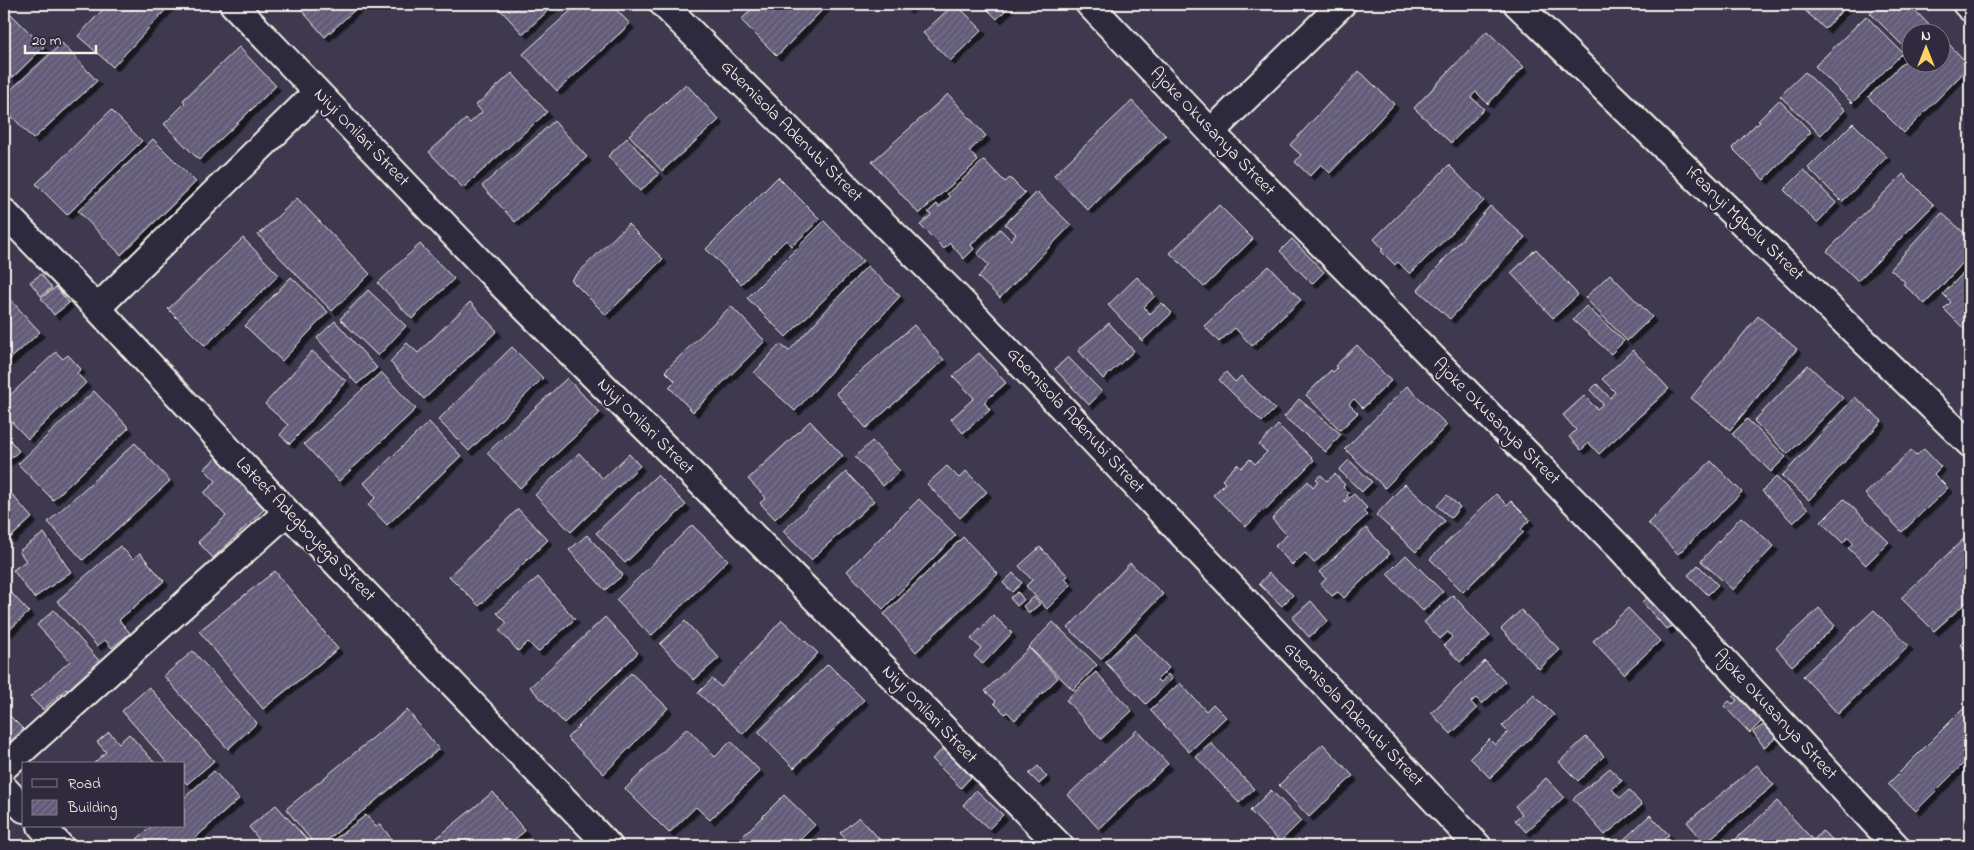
<svg xmlns="http://www.w3.org/2000/svg" width="1974" height="850" viewBox="0 0 1974 850" font-family="'Indie Flower',sans-serif">
	<defs>
		<pattern id="building-hatch" width="6" height="6" patternUnits="userSpaceOnUse" patternTransform="scale(1.25)"><rect width="6" height="6" fill="#625b79"/><path d="M-1 1l2-2M0 6l6-6M5 7l2-2" fill="none" stroke="#79738c"/></pattern>
		<filter id="shadow"><feDropShadow dx="4.5" dy="4.5" stdDeviation="0" flood-color="#0009"/></filter>
	</defs>
	<rect width="100%" height="100%" fill="#3e394f"/>
	<filter id="ink" filterUnits="userSpaceOnUse"><feTurbulence type="fractalNoise" baseFrequency=".02" numOctaves="2"/><feDisplacementMap in="SourceGraphic" scale="10" xChannelSelector="R" yChannelSelector="G"/><feConvolveMatrix kernelMatrix="1 2 1 2 8 2 1 2 1" color-interpolation-filters="sRGB"/></filter>
	<g filter="url(#ink)">
		<path fill="url(#building-hatch)" stroke="#f4f1e8" filter="url(#shadow)" d="M108,4H171L113,67L78,36Z
			M296,4H361L325,37Z
			M495,4H555L523,34Z
			M578,4H611L630,24L557,91L523,54Z
			M757,4H828L777,56L741,20Z
			M901,4H914L907,10Z
			M954,4H956L982,30L950,61L923,33Z
			M982,4H1012L997,19Z
			M1798,4H1848L1825,29Z
			M1880,4H1909L1930,26L1923,32H1912V44L1906,49L1870,13Z
			M11,14L44,47L12,78L4,70V22Z
			M1866,16L1903,53L1852,103L1815,66Z
			M1487,31L1524,67L1488,104L1476,92L1471,97L1484,109L1451,143L1414,108Z
			M1942,37L1970,66L1904,133L1868,97L1912,54V62H1942Z
			M62,43L97,81L33,139L4,108V96Z
			M239,47L276,86L199,160L164,124L185,103L183,100Z
			M1359,71L1394,104L1330,173L1321,164L1310,176L1295,162L1301,155L1290,145Z
			M1805,72L1845,110L1821,135L1780,96Z
			M512,73L547,112L463,188L429,152L466,119L470,123L482,112L476,105Z
			M686,84L719,120L662,171L629,135Z
			M948,94L986,136L969,151L978,161L919,214L872,162Z
			M1779,100L1811,132L1764,180L1732,148L1756,124L1757,125L1760,122L1758,121Z
			M1132,101L1166,136L1088,210L1054,175Z
			M111,110L142,141L67,215L36,184Z
			M554,121L587,157L515,222L482,186Z
			M1853,123L1887,157L1842,202L1808,168Z
			M627,138L659,174L640,191L608,156Z
			M153,139L196,182L121,255L78,211Z
			M984,160L1005,182L1010,178L1025,193L971,245L974,249L964,259L950,243L944,249L920,225L931,215L928,212L937,204L939,207L950,197L947,194Z
			M1449,165L1484,201L1410,274L1398,262L1395,265L1381,251L1383,249L1374,239Z
			M1804,170L1836,203L1817,223L1784,190Z
			M1903,174L1934,205L1858,281L1827,251Z
			M778,177L820,219L792,246L786,240L741,284L706,249Z
			M1037,192L1071,225L1000,298L978,277L989,265L977,254L1000,229L1011,240L1016,234L1005,224Z
			M297,198L370,274L332,311L258,235Z
			M1219,205L1253,239L1204,287L1170,253Z
			M1490,206L1525,237L1450,319L1418,290Z
			M1942,213L1970,238V255L1925,304L1903,284L1905,282L1890,269Z
			M824,221L863,261L786,337L747,298Z
			M628,224L663,259L606,315L571,280Z
			M243,238L279,275L205,346L168,309Z
			M1292,239L1324,272L1312,284L1280,251Z
			M420,244L454,279L412,319L378,283Z
			M1536,249L1578,295L1553,318L1511,273Z
			M867,266L900,296L795,411L754,373L780,344L789,351Z
			M1269,266L1301,300L1252,346L1235,328L1219,342L1204,326Z
			M1970,266V333L1969,334L1944,309L1951,302L1943,294Z
			M41,274L52,288L41,296L30,282Z
			M1610,274L1652,317L1627,341L1585,298Z
			M291,277L328,312L282,361L245,326Z
			M1137,277L1155,296L1144,307L1150,314L1162,303L1172,313L1142,341L1108,305Z
			M56,287L69,303L54,315L41,298Z
			M368,290L406,326L378,356L340,319Z
			M9,298L40,332L4,365V303Z
			M470,302L497,331L424,399L390,362L407,343L418,353Z
			M731,306L765,341L693,412L669,387L675,381L665,371Z
			M1586,306L1624,341L1611,354L1573,320Z
			M1758,316L1797,349L1730,430L1691,398Z
			M335,321L377,368L357,384L317,338Z
			M1109,323L1134,351L1103,379L1078,350Z
			M914,325L944,360L866,428L836,393Z
			M1357,345L1391,381L1363,408L1354,399L1349,404L1358,413L1340,430L1306,395L1331,370L1333,372L1337,368L1335,366Z
			M512,347L543,378L469,451L438,420Z
			M1633,350L1669,389L1599,454L1589,443L1581,450L1569,437L1576,430L1563,415L1584,396L1597,409L1603,404L1590,390L1597,384L1610,398L1615,392L1602,379Z
			M312,351L346,381L290,444L280,435L288,425L265,404Z
			M56,352L63,359L68,355L81,369L77,373L86,383L28,439L4,414V401Z
			M979,353L1006,383L984,402L990,410L963,433L951,419L974,398L953,376Z
			M1068,357L1102,392L1089,405L1055,369Z
			M1808,365L1843,398L1788,454L1754,421Z
			M381,372L416,409L339,481L304,444Z
			M1226,372L1235,382L1241,376L1275,409L1262,422L1219,380Z
			M567,378L600,413L520,488L487,453Z
			M1407,386L1447,425L1385,488L1345,449Z
			M94,391L129,428L53,500L18,464Z
			M1855,397L1882,421L1809,500L1782,476Z
			M1299,399L1341,434L1326,452L1284,417Z
			M1747,419L1786,457L1771,472L1732,434Z
			M810,421L843,456L775,519L760,503L766,498L748,479Z
			M429,422L461,456L387,525L368,505L376,497L364,483Z
			M1278,425L1314,460L1263,512L1262,511L1246,527L1213,495L1225,483L1222,480L1237,464L1241,468L1250,459L1255,464L1267,452L1259,445Z
			M4,433L19,451L4,464Z
			M872,441L900,471L883,486L855,457Z
			M135,443L170,481L83,560L48,522Z
			M1924,449L1941,467L1934,474L1948,488L1902,532L1865,494L1911,450L1916,456Z
			M579,453L603,479L629,454L640,466L571,532L535,495Z
			M218,456L267,507L213,558L198,542L226,516L204,493L216,481L204,469Z
			M1349,460L1372,482L1362,492L1339,470Z
			M1711,461L1742,492L1678,554L1648,523Z
			M947,466L959,478L966,471L987,492L960,518L927,484Z
			M846,472L874,501L811,560L783,531Z
			M1335,474L1345,485L1343,487L1349,493L1347,495L1348,497L1344,501L1345,502L1354,494L1367,508L1363,511L1367,515L1314,563L1305,553L1292,565L1275,546L1287,535L1272,519L1308,481L1313,487L1318,481L1316,479L1321,475L1327,481Z
			M657,475L686,505L625,563L596,533Z
			M1776,477L1808,509L1793,523L1762,491Z
			M1405,484L1445,521L1416,552L1376,515Z
			M4,485L32,518L10,538L4,531Z
			M1496,494L1507,505L1511,501L1530,520L1521,529L1524,532L1463,592L1430,559Z
			M1447,495L1460,507L1451,518L1437,506Z
			M919,499L956,535L883,609L847,571Z
			M1844,499L1889,542L1866,565L1848,548L1853,543L1848,537L1843,543L1821,522Z
			M518,509L548,540L479,606L449,576Z
			M1741,517L1774,546L1733,590L1701,561Z
			M692,525L728,560L651,636L616,600Z
			M1366,528L1390,554L1344,598L1338,592L1332,596L1321,584L1326,579L1319,572Z
			M44,533L71,572L34,598L13,570L26,561L19,551Z
			M1970,533V599L1934,631L1901,598Z
			M587,535L623,575L605,590L569,550Z
			M963,537L998,574L916,652L884,614Z
			M120,546L133,559L140,553L164,581L119,620L130,633L112,648L105,640L97,646L57,601Z
			M1040,547L1068,576L1065,579L1071,585L1047,609L1026,586L1032,580L1019,566Z
			M1406,555L1443,592L1423,611L1387,574Z
			M1130,563L1163,594L1101,659L1068,628Z
			M1698,565L1718,585L1708,595L1688,575Z
			M275,571L338,649L263,709L199,631Z
			M1013,573L1022,583L1012,592L1003,583Z
			M1269,573L1293,595L1282,606L1259,584Z
			M538,577L575,619L538,652L528,642L518,651L499,630L507,623L497,613Z
			M4,585L29,612L4,635Z
			M1018,592L1024,600L1017,606L1010,598Z
			M1453,595L1490,636L1460,662L1444,645L1452,637L1448,632L1440,639L1424,622Z
			M1650,595L1675,624L1667,630L1642,602Z
			M1034,597L1040,604L1029,613L1023,606Z
			M1311,601L1328,621L1309,637L1292,618Z
			M1628,608L1660,641L1624,674L1593,641Z
			M1819,608L1835,626L1792,666L1776,648Z
			M54,610L103,665L71,694L66,689L43,710L30,697L70,661L37,625Z
			M1521,610L1560,650L1539,669L1501,629Z
			M1874,610L1909,646L1838,714L1803,676Z
			M993,615L1012,633L983,664L974,656L981,648L971,639Z
			M605,617L638,653L564,723L530,687Z
			M782,620L818,653L743,734L698,693L712,679L721,687Z
			M685,621L719,658L694,680L660,644Z
			M1053,622L1097,665L1073,690L1029,647Z
			M1135,633L1169,668L1157,680L1160,682L1168,674L1172,679L1146,704L1105,662Z
			M1970,636V656L1960,645Z
			M1029,648L1058,678L1015,720L1007,712L1005,714L994,703L996,701L985,691Z
			M193,651L257,723L228,749L164,676Z
			M1485,661L1505,682L1482,704L1476,698L1471,702L1477,709L1451,734L1431,713Z
			M828,664L864,700L794,768L758,732Z
			M1096,672L1132,711L1101,739L1066,700Z
			M631,673L668,708L604,774L567,738Z
			M1180,683L1206,711L1213,704L1226,717L1189,752L1150,710Z
			M149,687L214,761L187,784L184,781V764H168L122,711Z
			M1737,693L1763,720L1750,733L1724,706L1729,701L1733,704L1737,700L1733,697Z
			M1534,695L1554,715L1490,778L1470,758L1489,739L1495,745L1508,732L1502,726Z
			M1970,702V757L1916,811L1888,784Z
			M4,710L27,733L12,748L4,740Z
			M407,710L439,749L320,846H316L286,809Z
			M1769,721L1779,736L1764,747L1753,732Z
			M687,728L715,757L731,741L760,771L710,820L696,807L669,833L625,789Z
			M1137,730L1168,764L1099,829L1068,795Z
			M109,732L119,743L129,734L156,764H93L106,752L97,742Z
			M1586,737L1604,756L1578,781L1559,762Z
			M1211,743L1254,789L1239,803L1196,757Z
			M1323,744L1353,776L1309,817L1279,785Z
			M944,748L972,776L961,788L932,759Z
			M1757,765L1774,785L1705,843L1687,822Z
			M1038,766L1047,777L1039,784L1029,774Z
			M1610,768L1622,781L1612,789L1620,798L1629,790L1642,805L1605,835L1573,799Z
			M214,771L239,799L186,846H144L137,839L152,826H184V798Z
			M1546,778L1564,797L1526,832L1515,820L1522,814L1515,806Z
			M976,790L1003,815L989,829L963,805Z
			M1271,790L1301,821L1280,842L1250,811Z
			M493,792L525,831L506,846H427Z
			M784,795L815,825L794,846H733Z
			M1777,801L1813,840L1806,846H1741L1735,840Z
			M276,805L310,843L307,846H264L249,827Z
			M366,815L376,827L380,824L397,846H326Z
			M1650,815L1669,835L1657,846H1617Z
			M859,817L886,846H852L840,833Z
			M1822,831L1833,840L1827,846H1812L1810,844Z
			M1724,838L1732,846H1714Z
			M825,840L830,846H817Z"/>
		<g fill="none" stroke-linecap="round" stroke-linejoin="round">
			<g stroke="#f4f1e8" stroke-width="30">
				<path id="street" d="M233,4L505,288L693,475L1060,846
					M663,4L958,298L1478,846
					M1089,4L1211,132L1620,548L1896,846
					M1517,4L1970,444
					M1966,4L1970,8
					M1211,132L1342,4
					M4,212L97,308L287,512L609,846
					M97,308L317,92
					M4,767L287,512
					M4,788L24,809
					M41,826L60,846"/>
			</g>
			<use href="#street" stroke="#2f2a3d" stroke-width="26"/>
		</g>
	</g>
	<g text-anchor="middle" dominant-baseline="central" stroke-width="4.5" stroke-linejoin="round" paint-order="stroke">
		<g font-size="18" fill="#f4f1e8" stroke="#2f2a3d">
			<text transform="translate(791 132) rotate(45)">Gbemisola Adenubi Street</text>
			<text transform="translate(1212 132) rotate(46)">Ajoke Okusanya Street</text>
			<text transform="translate(361 138) rotate(46)">Niyi Onilari Street</text>
			<text transform="translate(1744 224) rotate(44)">Ifeanyi Mgbolu Street</text>
			<text transform="translate(1075 421) rotate(47)">Gbemisola Adenubi Street</text>
			<text transform="translate(1496 422) rotate(45)">Ajoke Okusanya Street</text>
			<text transform="translate(645 427) rotate(45)">Niyi Onilari Street</text>
			<text transform="translate(305 530) rotate(46)">Lateef Adegboyega Street</text>
			<text transform="translate(929 715) rotate(46)">Niyi Onilari Street</text>
			<text transform="translate(1353 715) rotate(46)">Gbemisola Adenubi Street</text>
			<text transform="translate(1775 715) rotate(47)">Ajoke Okusanya Street</text>
		</g>
	</g>
	<rect width="1974" height="850" fill="none" stroke="#2f2a3d" stroke-width="20"/>
	<rect x="10" y="10" width="1954" height="830" fill="none" stroke="#f4f1e8" stroke-width="2" filter="url(#ink)"/>
	<rect x="22" y="762" width="162" height="65" fill="#2f2a3d" stroke="#7e7a81"/>
	<rect x="32" y="779" width="25" height="8" fill="#2f2a3d" stroke="#7e7a81"/>
	<text x="68" y="788" font-size="15" fill="#f4f1e8">Road</text>
	<rect x="32" y="800" width="25" height="15" fill="url(#building-hatch)" stroke="#7e7a81"/>
	<text x="68" y="812" font-size="15" fill="#f4f1e8">Building</text>
	<g transform="translate(1926 48)"><circle r="24" fill="#2f2a3d" stroke="#7e7a81"/>
	<path d="M0-4L9 19L0 12L-9 19Z" fill="#ffd166"/>
	<text y="-8" font-size="14" font-weight="bold" text-anchor="middle" fill="#f4f1e8">N</text>
	</g>
	<path d="M25 45v8h71v-8" fill="none" stroke="#f4f1e8" stroke-width="2.5"/>
	<text x="32" y="45" font-size="15" fill="#f4f1e8" stroke="#2f2a3d" stroke-width="4" paint-order="stroke">20 m</text>
</svg>
